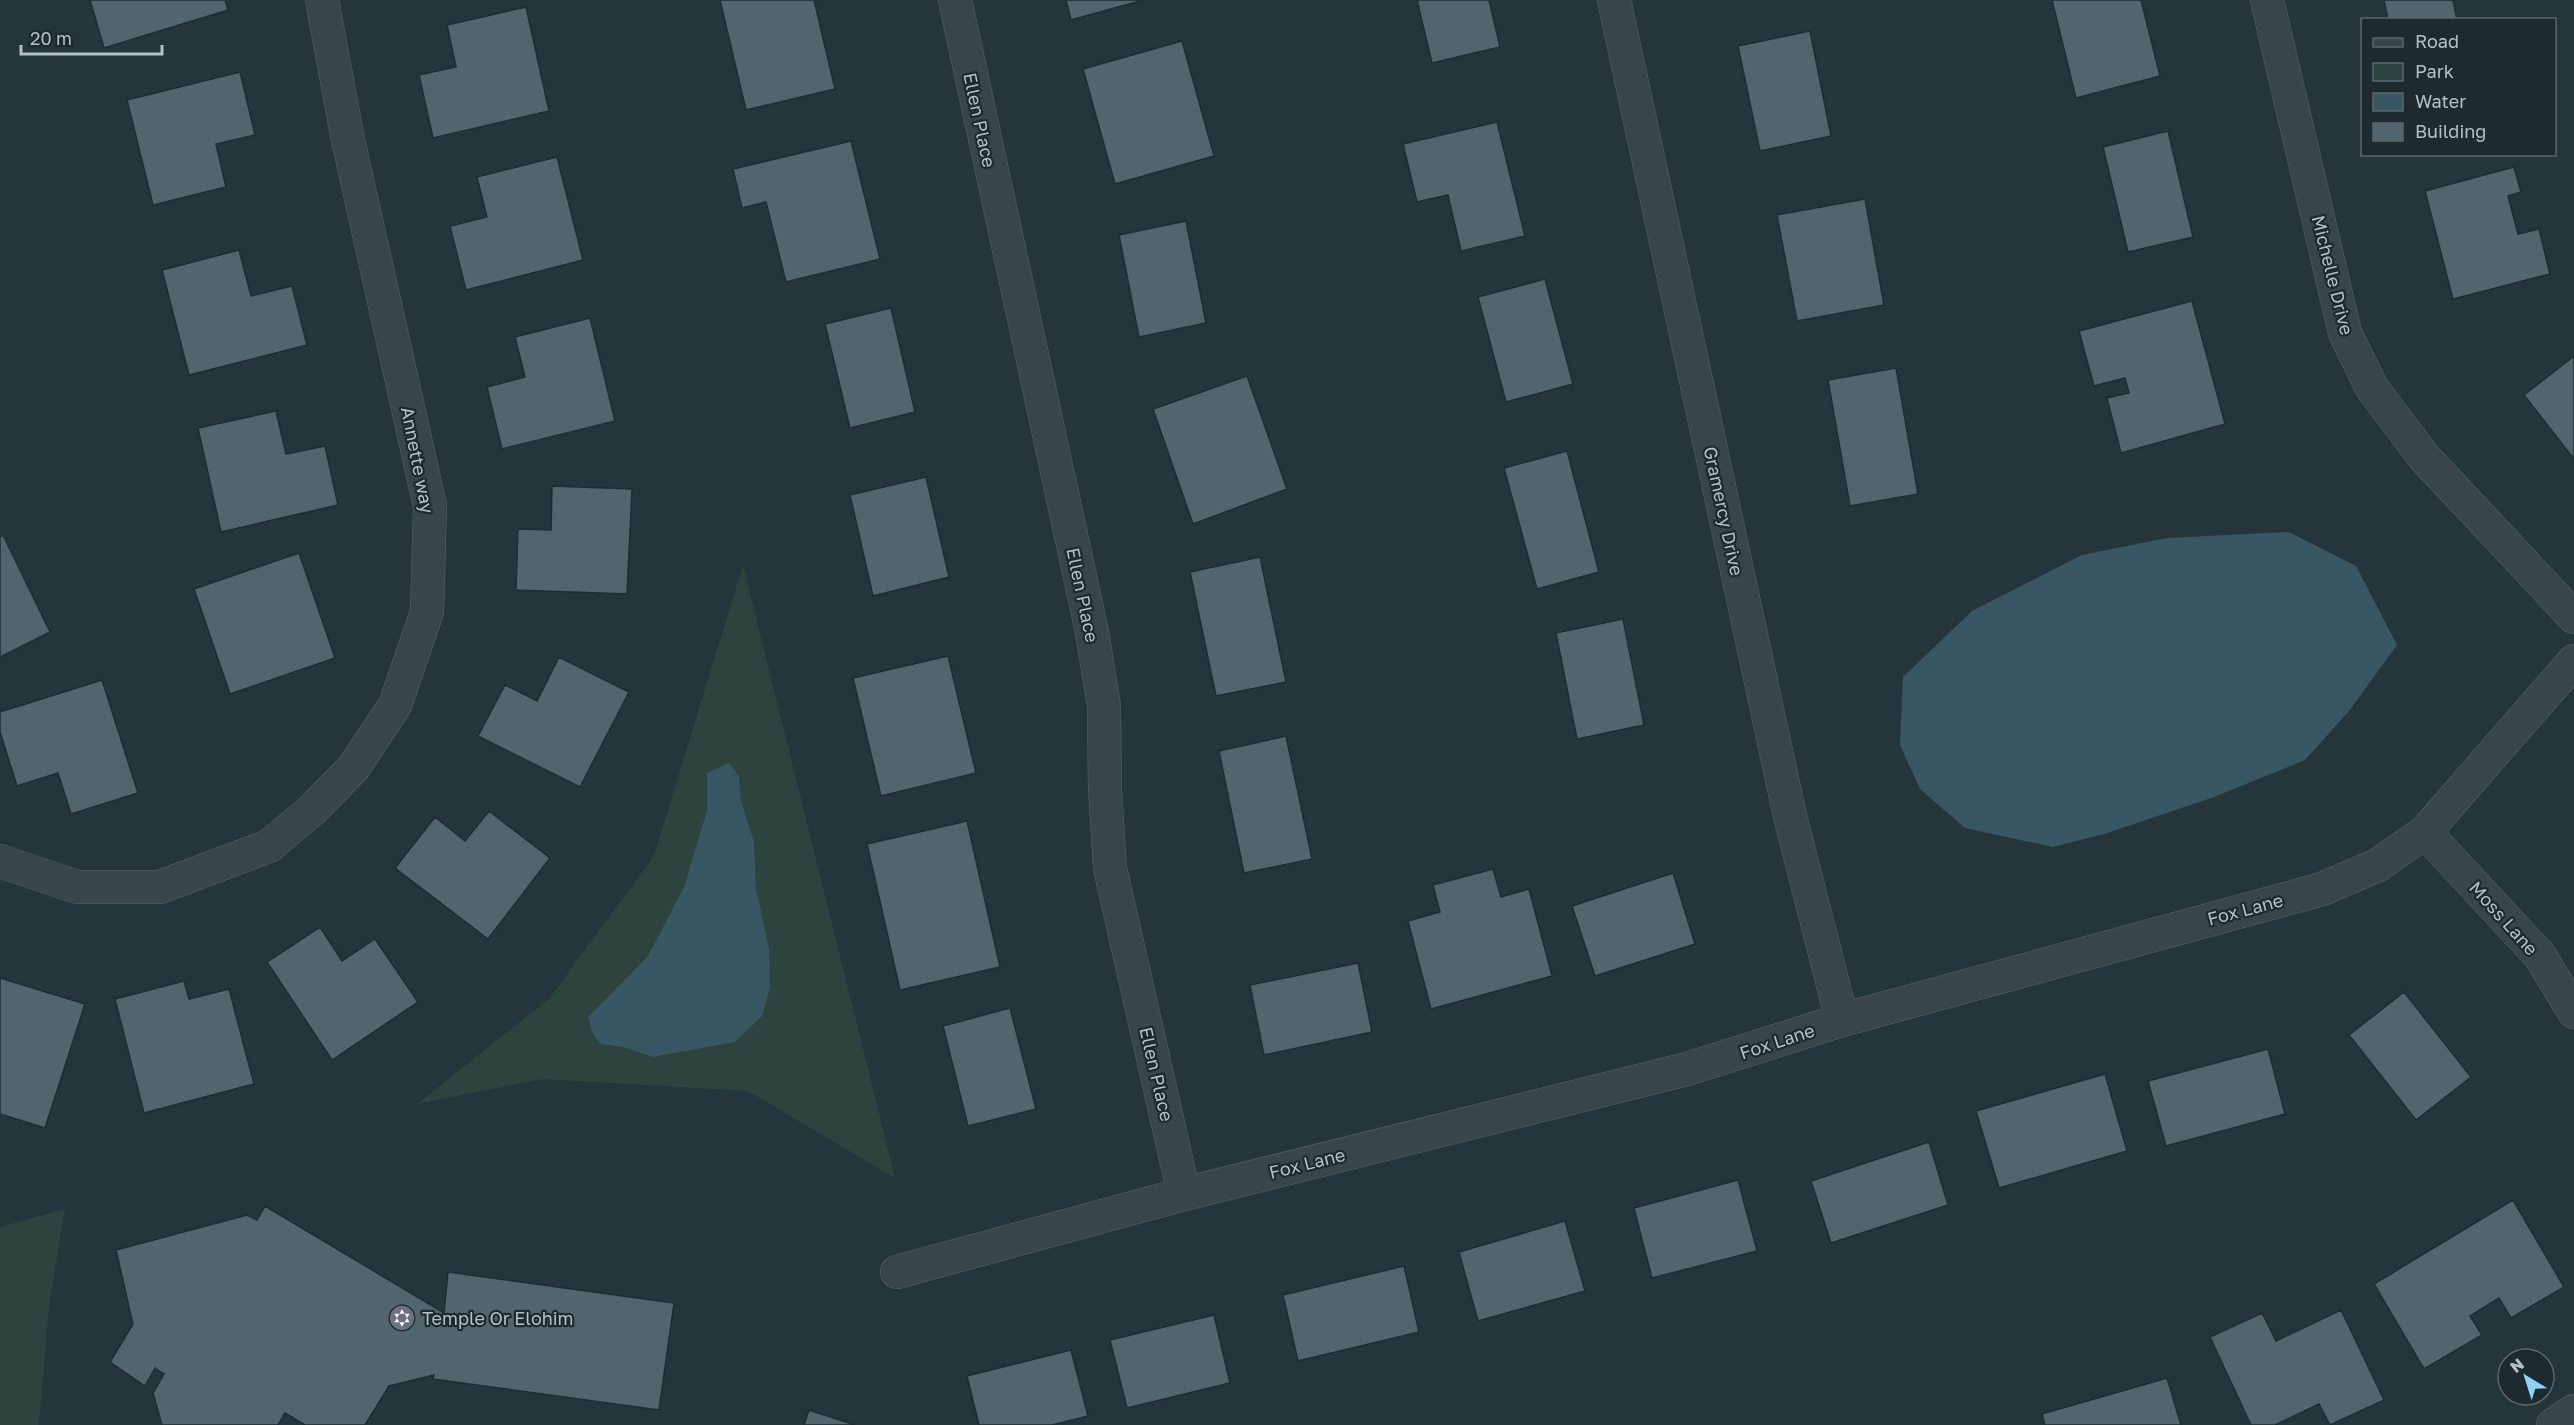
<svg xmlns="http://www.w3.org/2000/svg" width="2574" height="1425" viewBox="0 0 2574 1425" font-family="'Golos Text',sans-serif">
	<rect width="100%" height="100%" fill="#24363c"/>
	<path fill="#2c443d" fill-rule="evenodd" d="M743,565L895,1178L748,1091L543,1079L417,1104L549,999L654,856ZM707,773L739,776L741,800L754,842L756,888L769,948L683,1052L653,1057L623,1047L600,1044L588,1017L648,956L684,887L707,810Z
		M65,1209L49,1306L39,1425H0V1227Z"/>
	<path fill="#395763" d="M2289,532L2356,566L2397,645L2349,711L2305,760L2214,797L2104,834L2053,847L1965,828L1920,789L1900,745L1903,677L1972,611L2082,555L2167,538Z
		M729,763L739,776L741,800L754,842L756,888L769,948L770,988L762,1016L735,1042L653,1057L623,1047L600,1044L592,1032L588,1017L648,956L684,887L707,810V773Z"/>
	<path fill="#52656c" stroke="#1f2d33" stroke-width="1.5" d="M90,0H225L228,10L104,48Z
		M720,0H814L835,89L746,110Z
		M1066,0H1140V1L1071,20Z
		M1417,0H1489L1500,47L1432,63Z
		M2052,0H2141L2160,76L2076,98Z
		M2384,0H2453L2457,20H2388Z
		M526,7L549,111L433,138L419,75L456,67L447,25Z
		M1810,31L1831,136L1760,151L1738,46Z
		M1182,41L1214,156L1115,184L1083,69Z
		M240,72L255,135L216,144L226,187L153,205L127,100Z
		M1497,122L1525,236L1461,251L1448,195L1417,202L1403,144Z
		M2168,131L2193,237L2128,252L2103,147Z
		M851,141L880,259L786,282L766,202L742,208L733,169Z
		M557,157L583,260L466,290L450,226L487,217L477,177Z
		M2514,167L2521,192L2508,196L2518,234L2539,229L2550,274L2453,299L2425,191Z
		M1865,199L1884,305L1797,321L1777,215Z
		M1186,221L1206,323L1139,337L1119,235Z
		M239,250L251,296L292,286L307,345L189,375L162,270Z
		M1545,279L1573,384L1506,402L1478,297Z
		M2192,301L2225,424L2121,453L2107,398L2129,393L2125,378L2094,386L2079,331Z
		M891,308L915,412L850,428L825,324Z
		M590,318L615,421L502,449L487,387L525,377L515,337Z
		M2574,356V459L2524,395Z
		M1896,368L1918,494L1850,506L1828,380Z
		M1247,376L1287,489L1193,524L1153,409Z
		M276,411L286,454L325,446L338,505L221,532L198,428Z
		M1567,451L1599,572L1537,589L1504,468Z
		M926,477L949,577L873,596L850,495Z
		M552,486L632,489L627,594L516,590L518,529L551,530Z
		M3,535L50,632L0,657V537Z
		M299,553L335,658L230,694L194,589Z
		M1260,557L1286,682L1216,696L1190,572Z
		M1623,619L1644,725L1577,739L1556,633Z
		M948,656L976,773L881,796L853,678Z
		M559,657L629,692L580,787L478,736L505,685L537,701Z
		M102,680L138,793L71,814L58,773L17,786L0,732V712Z
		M1286,736L1312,859L1244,873L1219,751Z
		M489,811L550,858L488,939L395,868L435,817L465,841Z
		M967,821L1000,967L900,990L867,844Z
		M1493,869L1501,897L1529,889L1552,976L1431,1009L1408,921L1440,912L1433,885Z
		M1673,873L1695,944L1595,976L1572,906Z
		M320,927L342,961L375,939L418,1002L332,1060L267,962Z
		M1358,963L1372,1032L1264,1055L1250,985Z
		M0,978L85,1004L45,1128L0,1114Z
		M184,981L189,999L229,989L254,1084L144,1113L115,999Z
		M2404,992L2471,1077L2416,1120L2349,1035Z
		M1010,1008L1036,1109L968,1126L943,1026Z
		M2268,1049L2285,1114L2166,1146L2148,1081Z
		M2105,1074L2127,1151L1999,1188L1976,1111Z
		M1929,1142L1948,1205L1831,1243L1811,1181Z
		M1738,1180L1757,1251L1652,1278L1634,1208Z
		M2513,1200L2564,1287L2511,1318L2499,1298L2470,1316L2482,1335L2424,1369L2374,1284Z
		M265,1206L444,1313L448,1272L674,1303L659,1410L433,1379L434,1375L389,1386L365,1425H305L285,1413L278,1425H162L153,1393L164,1374L155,1368L145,1386L110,1362L133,1324L116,1250L247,1215L257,1220Z
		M1565,1221L1585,1291L1478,1321L1459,1252Z
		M1404,1266L1419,1332L1298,1361L1283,1295Z
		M2341,1310L2384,1400L2330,1425L2319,1404L2275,1425H2251L2210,1337L2262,1313L2276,1341Z
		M1214,1315L1230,1383L1127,1408L1110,1340Z
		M1071,1350L1088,1416L1052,1425H979L967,1376Z
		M2167,1378L2181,1425H2045L2042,1414Z
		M809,1410L855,1425H804Z"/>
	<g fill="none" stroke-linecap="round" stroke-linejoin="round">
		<g stroke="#56646a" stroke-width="34">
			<path id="minor" d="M955,0L1092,632L1104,706L1105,790L1110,868L1184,1194
				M1614,0L1790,816L1842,1020
				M2267,0L2345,333L2372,388L2424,457L2574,617
				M2425,832L2540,956L2574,1012
				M0,861L77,887H160L269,846L312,810L354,767L395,705L427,612L430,506L348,140L322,0
				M897,1272L1184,1194L1687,1069L1842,1020L2322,889L2378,865L2425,832L2574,661
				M2553,1425L2574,1411"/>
		</g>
		<use href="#minor" stroke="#38464c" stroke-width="33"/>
	</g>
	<defs>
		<g id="synagogue-disc" transform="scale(1.35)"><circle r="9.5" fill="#6b7280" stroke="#1d2b31"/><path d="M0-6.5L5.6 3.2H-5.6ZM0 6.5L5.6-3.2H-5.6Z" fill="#fff"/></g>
	</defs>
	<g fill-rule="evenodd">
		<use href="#synagogue-disc" x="402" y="1318"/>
	</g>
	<g text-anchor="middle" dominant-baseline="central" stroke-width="4.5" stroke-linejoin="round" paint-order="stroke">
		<g font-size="18" fill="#b4c1c8" stroke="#1d2b31">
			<text transform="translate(980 120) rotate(78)">Ellen Place</text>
			<text transform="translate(2333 275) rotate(76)">Michelle Drive</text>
			<text transform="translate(418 460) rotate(79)">Annette way</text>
			<text transform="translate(1724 511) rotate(78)">Gramercy Drive</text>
			<text transform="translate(1083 595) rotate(78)">Ellen Place</text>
			<text transform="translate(2245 909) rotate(-15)">Fox Lane</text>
			<text transform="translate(2504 918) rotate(48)">Moss Lane</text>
			<text transform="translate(1777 1041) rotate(-18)">Fox Lane</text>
			<text transform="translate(1157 1074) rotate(77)">Ellen Place</text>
			<text transform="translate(1307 1163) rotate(-14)">Fox Lane</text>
		</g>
		<g font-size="18" fill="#b4c1c8" stroke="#1d2b31" text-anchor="start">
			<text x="422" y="1318">Temple Or Elohim</text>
		</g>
	</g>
	<rect x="2361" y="18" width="195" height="138" fill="#1d2b31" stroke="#59676d" stroke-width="1.5"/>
	<rect x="2373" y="38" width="30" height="9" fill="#38464c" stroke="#59676d" stroke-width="1.5"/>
	<text x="2415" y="48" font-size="18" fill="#b4c1c8">Road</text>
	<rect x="2373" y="63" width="30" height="18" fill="#2c443d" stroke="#59676d" stroke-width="1.5"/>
	<text x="2415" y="78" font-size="18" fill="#b4c1c8">Park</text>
	<rect x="2373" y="93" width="30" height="18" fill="#395763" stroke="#59676d" stroke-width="1.5"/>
	<text x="2415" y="108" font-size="18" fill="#b4c1c8">Water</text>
	<rect x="2373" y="123" width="30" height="18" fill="#52656c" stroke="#59676d" stroke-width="1.5"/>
	<text x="2415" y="138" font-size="18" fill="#b4c1c8">Building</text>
	<g transform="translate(2526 1377) rotate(322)"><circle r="28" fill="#1d2b31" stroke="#59676d" stroke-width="1.5"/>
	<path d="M0-4.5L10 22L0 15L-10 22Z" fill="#8cd3f4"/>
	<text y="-9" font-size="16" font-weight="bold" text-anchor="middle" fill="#b4c1c8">N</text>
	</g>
	<path d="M21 45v9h141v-9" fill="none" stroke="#b4c1c8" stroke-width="3"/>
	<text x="30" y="45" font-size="18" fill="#b4c1c8" stroke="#1d2b31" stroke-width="4.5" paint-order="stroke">20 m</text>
</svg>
